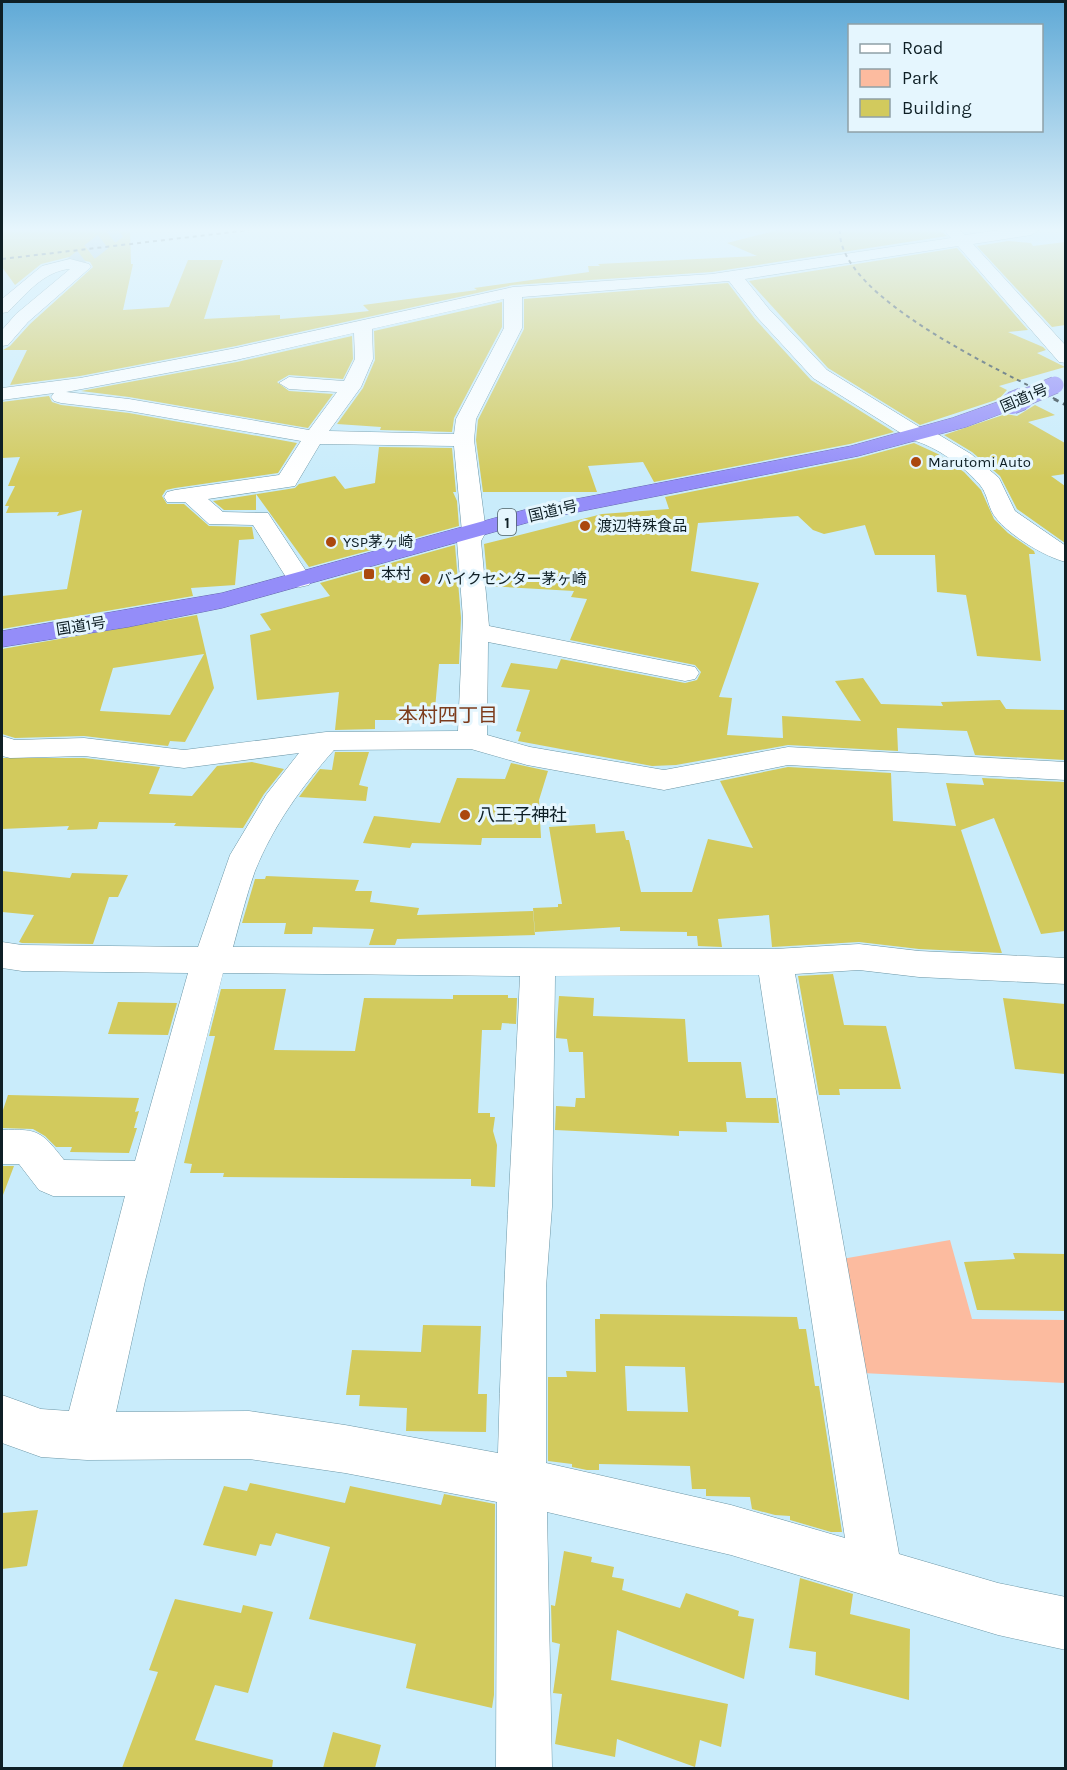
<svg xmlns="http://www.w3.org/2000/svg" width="1067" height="1770" viewBox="0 0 1067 1770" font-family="Karla,'Noto Sans JP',sans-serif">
	<rect width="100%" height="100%" fill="#c9ecfb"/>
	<path fill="#fcbb9f" d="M950,1240L972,1319L1065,1320V1383L862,1373L842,1259Z"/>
	<path fill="#d2ca5d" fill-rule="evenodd" d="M2,230H130L131,264H133L123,310L169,307L188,260H223L204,319L280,315V319L332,315L369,311L363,305L477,290L474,288L589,272L588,266H600L598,264L757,256L727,243L778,230H939L947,236L712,272L513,285L236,346L80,376L10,385L27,350H3L10,346L30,324L93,267L90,262L69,257L41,264L15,285L2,267Z
		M1008,241L1031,243L1033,246L1065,242V325L1052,327L977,246Z
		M957,248L1028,330L1008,332L1043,347L1046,350L1037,353L1065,367L999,386L1007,390L999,399L920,425L828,368L749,281Z
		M728,283L755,319L811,380L894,432L850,444L654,482L643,462L588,466L597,492H483L476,440L478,420L524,329V299Z
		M502,302V327L454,418L452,432L380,430L381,427L337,424L363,388L375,360L374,331Z
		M352,336L353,359L343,379L289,375L277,382L289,391L333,394L308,428L129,397L81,391L237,362Z
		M49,396L52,402L61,405L129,413L297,443L278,473L175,488L166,490L162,496L167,504H184L209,526L252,527L254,539L239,540L235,585L191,588L193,596L2,629V596L67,589L82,510L57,516L59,512L6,513L9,506H5L15,486H8L20,457L2,458V402Z
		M1035,405L1055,415L1028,422L1065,443V474L1051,476L1065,486V543L1017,509L1000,476L972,452L944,435L1006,414L1017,416Z
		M914,443L938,454L964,472L981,490L994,519L1008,533L1034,551L1035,554H1029L1041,661L977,656L966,595L937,592L935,555H875L865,525L824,534L813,530L798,516L698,523L691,571L759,583L719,697L732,698L727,735L783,738L782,716L861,721L835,681L863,678L881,704L943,706L941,702L1000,700L1006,709L1065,710V760L975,755L967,731L897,728L898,751L788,745L676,765L652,766L518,741L521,732L516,731L530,690L501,687L511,663L557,669L561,659L685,683L697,680L701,672L695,665L570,640L587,599L571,597L574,591L488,586L484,544L602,514L669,509L665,497L859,458Z
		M379,447L452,448L456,492H453L457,501L459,526L309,567L256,494V510H224L213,501L295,488L299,484L335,476L345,489L375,483Z
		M455,545L461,618L459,664H439L434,720H375V729L335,730L339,692L257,700L250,635L271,630L260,614L330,596L320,583Z
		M197,615L214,688L185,742L170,741L168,746L84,736L15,738L2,734V649ZM204,654L170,715L100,711L113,668Z
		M335,752H369L359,785L368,787L366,801L299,797L320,769L332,770Z
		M2,758H84L160,767L149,794L192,796L217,766L252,762L284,769L264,794L243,828L174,826L176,823L99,822L97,829L67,830L69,826L2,829Z
		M511,763L548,771L539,800L541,838H482L481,845L412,843L410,848L363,843L374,816L440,823L457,778L505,779Z
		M788,767L891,773L893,821L956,826L946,783L984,785L982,778L1065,782V931L1041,934L994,818L961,830L1002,953L919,949L859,942L772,947L769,915L718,919L722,947L698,946L697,936H687V932L620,931V927L535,932L533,908L558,907V904H562L549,827L595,824L596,833L624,831L626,840H629L641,892H692L708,839L753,848L720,781Z
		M2,871L70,878L72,873L128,875L118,897H109L93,944L22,943L19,942L34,915L2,912Z
		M266,876L359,880L355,891H372L370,902L419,908L417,915L533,911L535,935L397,939L395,945H369L374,929L313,927L312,934H284L286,923H242L255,879H265Z
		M833,974L844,1025L886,1026L901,1089H839L840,1095H819L798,976Z
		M221,989H286L274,1050L355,1051L364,998L453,999V995H508V998H517L516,1024L502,1023L501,1030H482L478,1113H490V1117H495L493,1131L497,1145L495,1187L471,1186V1179L223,1177L224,1173H190L192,1164L184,1163L215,1036H209Z
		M559,996L594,998L593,1016L685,1019L688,1062H741L746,1098H776L779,1123L726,1122L727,1132L679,1131V1136L555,1130L556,1106L575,1107L576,1098H585L583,1052H569L567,1039L556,1038Z
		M1003,998L1065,1004V1074L1015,1069Z
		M118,1002L177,1003L168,1035L108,1034Z
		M8,1095L139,1098L135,1112L139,1111L134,1128H137L129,1153L70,1152L72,1147H56L45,1136L33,1129L2,1128V1113Z
		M2,1166H14L3,1195H2Z
		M1013,1253L1065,1254V1311L977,1310L964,1262L1015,1259Z
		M600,1314L797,1317L799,1329H806L815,1386H819L842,1532H831L790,1520V1516L775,1515L752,1509L750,1497L706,1496V1489H692L690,1466L599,1464V1470H587L572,1467V1464L548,1461V1377H567L566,1371L596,1372L595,1319H600ZM625,1366L685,1367L688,1412L627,1411Z
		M423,1325L481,1326L478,1394H487L486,1432L406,1431L407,1408L359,1406L360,1395H346L352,1350L421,1352Z
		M250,1483L345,1503L350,1486L441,1505L444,1494L495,1504L494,1695L492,1708L406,1688L416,1644L309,1619L330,1547L276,1533L271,1546L260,1544L256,1556L203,1545L224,1486L247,1491Z
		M38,1510L27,1566L2,1569V1513Z
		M564,1551L592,1557L591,1562L614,1567L612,1577L624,1579L622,1590L680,1608L686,1593L739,1611L738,1616L754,1619L744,1679L617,1630L611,1680L728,1704L721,1747L700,1740L695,1767L617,1739L615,1757L555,1744L562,1694L553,1693L560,1644L552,1642L551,1605L555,1606Z
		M800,1578L853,1594L850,1614L910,1629L909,1700L815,1675L816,1652L789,1648Z
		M175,1599L241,1613L243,1605L273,1612L248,1693L215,1685L195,1740L273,1760L272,1768H122L158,1672L149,1670Z
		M333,1732L381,1745L375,1768H323Z"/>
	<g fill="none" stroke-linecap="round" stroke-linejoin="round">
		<path stroke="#a4c3d0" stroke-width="17" stroke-dasharray="17 9" stroke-linecap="butt" d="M69,268L118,230"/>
		<g stroke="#6c96a6" stroke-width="1">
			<path id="minor" d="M944,230H960L965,235L1000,230H1039L1031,235L973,244L1066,346V363L1059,362L958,246L745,279L769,309L827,370L921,428L931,430L971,454L999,478L1015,511L1066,546V562C1045,557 1009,535 996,518C988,509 988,494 980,485C964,466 935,446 912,440L813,378L757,317L729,281L522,297V328L476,419L474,440L486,532L481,541L489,626L685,665L695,667L699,673L695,679L685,681L488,642L487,735L530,747L664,770L788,747L1066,762V780L788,765L664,790L527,765L471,749L334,750C302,786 273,826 255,871C246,896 240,922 233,947L775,949L859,944L919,951L1066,958V984L919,977L859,970L795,974L899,1554L998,1583L1066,1597V1650L998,1635L731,1555L547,1512L552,1768H496L497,1502L345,1473L249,1459L87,1460L41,1457L2,1443V1395L41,1409L69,1411L125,1196H53L39,1190L19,1164H2V1130C39,1129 41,1131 64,1160L135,1161L188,973L22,971L2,968V942L22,945L198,947L230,855L266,795L299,753L184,768L84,756L10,758L2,756V736L15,740L84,738L184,750L326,732L458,731L463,618L457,541L462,532L454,446L320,444L295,486L208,499L223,512L268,513L312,580L309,585L300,587L291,585L253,525L209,524L185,502H167L164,497L167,492L175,490L279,475L301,441L129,411L61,403L54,401L51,397L54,393L2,400V388L80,378L236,348L513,287L712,274L951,238ZM504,299V328L456,419L454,434L329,431L361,387L373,359L372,329ZM354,333L355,359L344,381L289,377L279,383L289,389L337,392L309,430L129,399L66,392L236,360ZM223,973L520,976C513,1135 502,1294 498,1453L345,1425L249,1411L116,1412L145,1281ZM759,975L845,1538L731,1505L546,1463V1287L552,1207L555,976Z
				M70,259L89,264L91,267L28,322L8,345L2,346V330L16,314L70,269C44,271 26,294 8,312L2,313V299L42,266Z"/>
		</g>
		<g stroke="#6566af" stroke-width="1">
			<path id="highway" d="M1012,397L1019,399L1022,403L1019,407L966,427L858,456L537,520L222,608L128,627L2,647V631L222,593L535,507L851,446L952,418Z"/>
		</g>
		<use href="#minor" fill="#fff" fill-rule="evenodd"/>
		<use href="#highway" fill="#948df9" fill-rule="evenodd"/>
		<path stroke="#263940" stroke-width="2" stroke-dasharray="4 4" stroke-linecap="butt" d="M840,230C837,297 1004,372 1057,400
			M2,259L250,230"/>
		<path stroke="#263940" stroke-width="3" stroke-dasharray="5 5" stroke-linecap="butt" d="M1054,399L1066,405"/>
		<g stroke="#6566af" stroke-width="18" stroke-linecap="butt">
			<path id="highway-bridge-far1" d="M1019,400L1055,385"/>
		</g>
		<g stroke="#6566af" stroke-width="23" stroke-linecap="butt">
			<path id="highway-bridge" d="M1012,403L1022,399"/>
		</g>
		<use href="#highway-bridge-far1" stroke="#948df9" stroke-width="17"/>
		<use href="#highway-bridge" stroke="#948df9" stroke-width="22"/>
	</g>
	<linearGradient id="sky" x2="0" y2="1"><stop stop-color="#5fa9d6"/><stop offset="0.48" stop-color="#e7f6fd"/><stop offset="1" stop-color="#e7f6fd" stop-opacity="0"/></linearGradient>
	<rect width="1067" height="478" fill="url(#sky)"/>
	<g fill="#ab480e" stroke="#e5f6fe" stroke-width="2">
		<circle cx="916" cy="462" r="6"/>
		<circle cx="585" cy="526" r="6"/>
		<circle cx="331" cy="542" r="6"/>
		<rect x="363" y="568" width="12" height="12" rx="3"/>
		<circle cx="425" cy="579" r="6"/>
		<circle cx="465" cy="815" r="6"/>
	</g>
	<g text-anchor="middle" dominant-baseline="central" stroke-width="6" stroke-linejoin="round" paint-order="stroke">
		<g font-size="15" fill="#0e1f25" stroke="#e5f6fe">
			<text transform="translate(1024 398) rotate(-23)">国道1号</text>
			<text transform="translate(553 511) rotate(-13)">国道1号</text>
			<text transform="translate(81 626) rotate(-9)">国道1号</text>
		</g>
		<g font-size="15" fill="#0e1f25" stroke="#e5f6fe" text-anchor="start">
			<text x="928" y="462">Marutomi Auto</text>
			<text x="597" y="526">渡辺特殊食品</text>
			<text x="343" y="542">YSP茅ヶ崎</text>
			<text x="381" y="574">本村</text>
			<text x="437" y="579">バイクセンター茅ヶ崎</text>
		</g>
		<rect fill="#e5f6fe" stroke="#4e6066" stroke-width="1.5" x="498" y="509" width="18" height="26" rx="4.5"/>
		<g font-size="16" font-weight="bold" fill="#0e1f25">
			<text x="507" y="522">1</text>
		</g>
		<g font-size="18" fill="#0e1f25" stroke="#e5f6fe" text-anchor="start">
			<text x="477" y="815">八王子神社</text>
		</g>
		<g font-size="20" fill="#7d3c1d" stroke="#e5f6fe">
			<text x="448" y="715">本村四丁目</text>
		</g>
	</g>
	<rect width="1067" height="1770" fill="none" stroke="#0e1f25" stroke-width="6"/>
	<rect x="848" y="24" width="195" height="108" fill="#e5f6fe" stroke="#8fa0a7" stroke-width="1.5"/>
	<rect x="860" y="44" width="30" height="9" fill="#ffffff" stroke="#8fa0a7" stroke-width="1.5"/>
	<text x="902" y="54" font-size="18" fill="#0e1f25">Road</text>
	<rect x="860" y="69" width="30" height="18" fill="#fcbb9f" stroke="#8fa0a7" stroke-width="1.5"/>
	<text x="902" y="84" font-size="18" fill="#0e1f25">Park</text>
	<rect x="860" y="99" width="30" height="18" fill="#d2ca5d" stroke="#8fa0a7" stroke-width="1.5"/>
	<text x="902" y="114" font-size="18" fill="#0e1f25">Building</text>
</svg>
